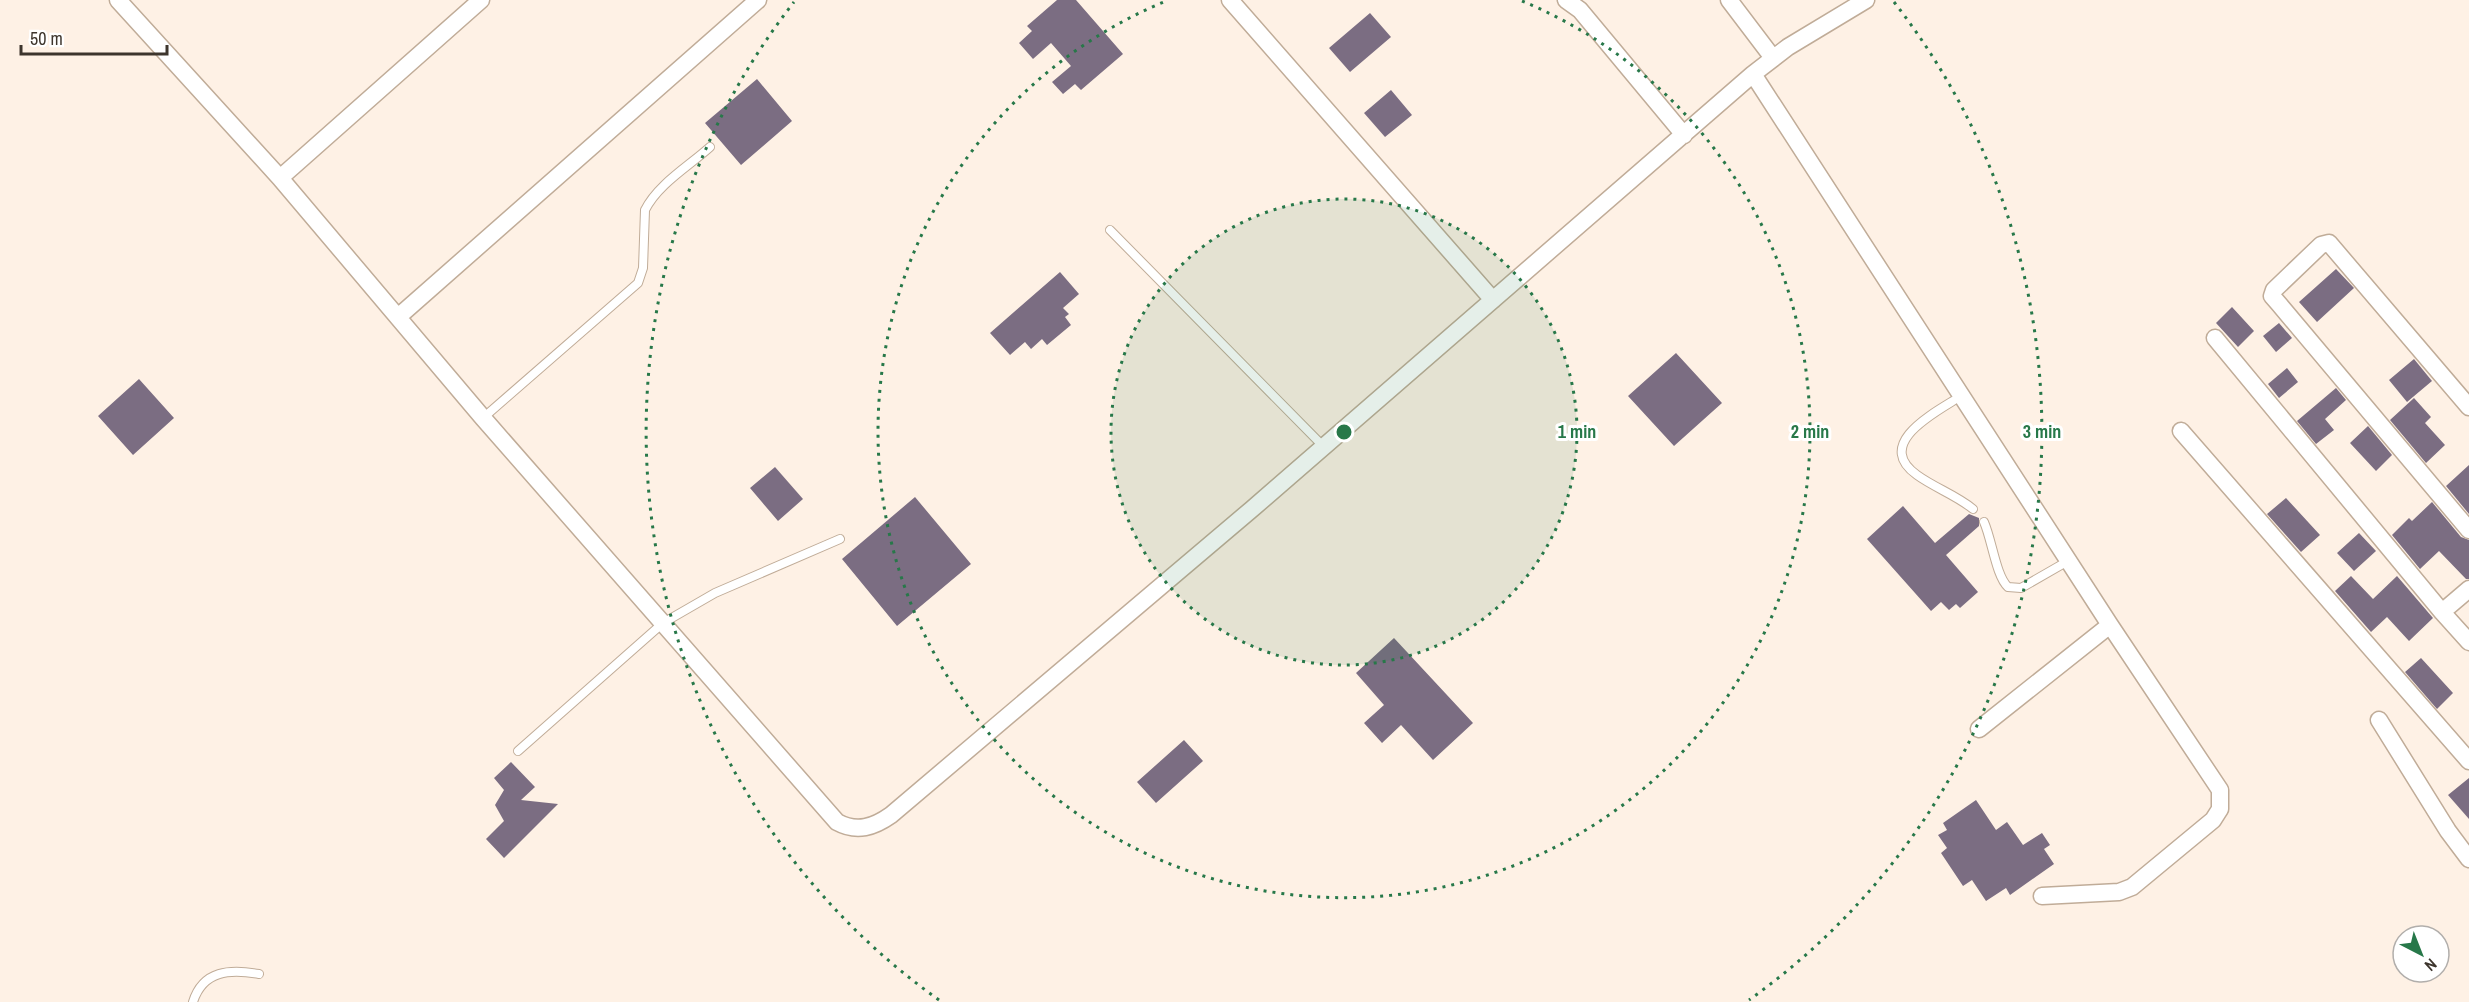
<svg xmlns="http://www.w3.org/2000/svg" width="2469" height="1002" viewBox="0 0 2469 1002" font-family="'Archivo Narrow',sans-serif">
	<rect width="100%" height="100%" fill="#fef1e5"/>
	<path fill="#7b6d82" d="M1057,0H1076L1123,54L1081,90L1075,84L1063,94L1052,82L1071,66L1051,43L1033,59L1019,43L1032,31L1027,26Z
		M1370,13L1391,37L1350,72L1329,48Z
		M757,79L792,121L741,165L705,123Z
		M1391,90L1412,115L1385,137L1364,113Z
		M2336,269L2354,288L2317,322L2299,302Z
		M1060,272L1079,294L1063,308L1069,314L1065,317L1071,325L1047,345L1042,339L1031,349L1025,342L1010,355L990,333Z
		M2232,307L2254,331L2238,347L2216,323Z
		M2279,323L2292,338L2276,352L2263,336Z
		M1676,353L1722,403L1674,446L1628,396Z
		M2414,359L2432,381L2407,402L2389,380Z
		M2287,368L2298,382L2279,398L2268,384Z
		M139,379L174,418L133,455L98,416Z
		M2336,388L2346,400L2325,419L2334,430L2316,444L2297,421Z
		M2414,398L2431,417L2425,423L2445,445L2426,463L2390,420Z
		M2368,426L2392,455L2376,471L2350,443Z
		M2469,465V514L2446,486Z
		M775,467L803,499L778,521L750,488Z
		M915,497L971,564L897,626L842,559Z
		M2286,498L2320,535L2301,552L2267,514Z
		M2432,502L2461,537L2469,540V579H2466L2439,551L2420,569L2392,535L2409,518L2412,521Z
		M1903,506L1935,543L1969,514L1979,518V526L1946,555L1978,592L1960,608L1956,604L1949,610L1941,602L1931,611L1867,539Z
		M2359,533L2376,551L2354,571L2337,553Z
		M2351,576L2373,599L2397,576L2433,618L2409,641L2387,617L2371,632L2335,591Z
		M1394,638L1473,723L1433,760L1401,725L1382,743L1364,723L1384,705L1356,673Z
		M2421,658L2453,693L2437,709L2405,672Z
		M1184,740L1203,761L1156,803L1137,782Z
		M511,762L535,787L521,800L558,804L504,858L486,839L504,821L495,805L504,790L494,778Z
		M2469,778V819L2448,795Z
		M1976,800L1996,830L2007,822L2023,845L2042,833L2050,845L2044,849L2054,864L2010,895L2006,888L1986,901L1972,880L1963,886L1941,853L1947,848L1938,835L1947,830L1943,823Z"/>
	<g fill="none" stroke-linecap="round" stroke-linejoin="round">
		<g stroke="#c0ac98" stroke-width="10">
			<path id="service" d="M1110,230L1323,446
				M1961,396C1938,411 1872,443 1917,475C1935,488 1956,495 1973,509
				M483,418L638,283L643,268L645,210C658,184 689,166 710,147
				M1984,522C1992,540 1996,576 2008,587L2021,588L2068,561
				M518,751L663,623L715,593L840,539
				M193,1002C203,970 230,969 259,974"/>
		</g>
		<g stroke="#c0ac98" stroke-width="19">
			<path id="minor" d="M118,0L280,178L483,418L837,822C857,833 874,827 891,815L1252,509L1753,74L1788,47L1866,0
				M1230,0L1493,300
				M1566,0L1580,10L1684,135
				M1729,0L1773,58
				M1753,74L2110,625L2220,790V809L2213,820L2132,887L2119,892L2042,896
				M280,178L481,0
				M398,317L758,0
				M2215,338L2442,612L2469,642
				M2469,407L2329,243L2321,245L2274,290L2272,296L2279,304L2469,530
				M2181,431L2469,761
				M2442,612L2469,589
				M2379,720L2448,831L2469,859
				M1979,729L2110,625"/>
		</g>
		<use href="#service" stroke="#fff" stroke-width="8"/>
		<use href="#minor" stroke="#fff" stroke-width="16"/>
	</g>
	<circle cx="1344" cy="432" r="233" fill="#277849" fill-opacity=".12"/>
	<g fill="none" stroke="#277849" stroke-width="3" stroke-dasharray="3 6">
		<circle cx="1344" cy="432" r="233"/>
		<path d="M1522 1A466 466 0 1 1 1166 1"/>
		<path d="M939 1000A698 698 0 0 1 794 2M1894 2A698 698 0 0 1 1749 1000"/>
	</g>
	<circle cx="1344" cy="432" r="9" fill="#277849" stroke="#fff" stroke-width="3"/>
	<g font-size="18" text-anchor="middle" font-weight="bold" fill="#277849" stroke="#fff" stroke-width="6" stroke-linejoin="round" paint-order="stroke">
		<text x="1577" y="438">1 min</text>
		<text x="1810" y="438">2 min</text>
		<text x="2042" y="438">3 min</text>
	</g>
	<g transform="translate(2421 954) rotate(138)"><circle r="28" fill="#ffffff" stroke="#b1aeab" stroke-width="1.5"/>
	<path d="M0-4.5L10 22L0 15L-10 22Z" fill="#277849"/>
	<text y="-9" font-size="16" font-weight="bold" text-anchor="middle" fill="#3d352d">N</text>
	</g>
	<path d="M21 45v9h146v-9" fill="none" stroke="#3d352d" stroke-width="3"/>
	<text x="30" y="45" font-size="18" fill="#3d352d" stroke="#ffffff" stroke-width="4.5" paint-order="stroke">50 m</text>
</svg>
